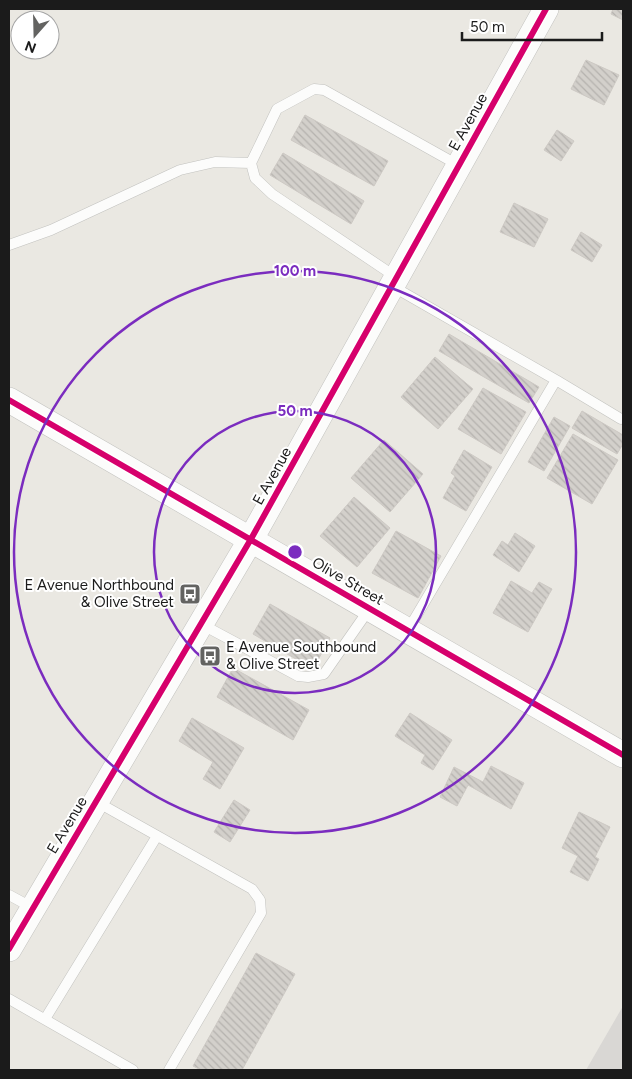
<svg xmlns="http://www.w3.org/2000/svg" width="632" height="1079" viewBox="0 0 632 1079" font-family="Figtree,sans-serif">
	<defs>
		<pattern id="building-back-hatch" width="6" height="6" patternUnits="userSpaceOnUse" patternTransform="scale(1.25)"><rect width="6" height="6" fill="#d3d0cb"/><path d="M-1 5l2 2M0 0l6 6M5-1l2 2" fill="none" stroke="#b5b2ae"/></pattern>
	</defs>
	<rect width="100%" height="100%" fill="#eae8e2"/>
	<path fill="#d9d7d4" d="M623,1006V1070H586Z"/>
	<path fill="url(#building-back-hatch)" stroke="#cdc9c4" d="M613,9H623V20L611,14Z
		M586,60L619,75L604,105L571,89Z
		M305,115L388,161L374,186L291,140Z
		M557,130L574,141L561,161L544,150Z
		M283,153L364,201L351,224L270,175Z
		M514,203L548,219L534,247L500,232Z
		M581,232L602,245L592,262L571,250Z
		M449,334L539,387L529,403L439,351Z
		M435,357L473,389L438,429L401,397Z
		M483,388L526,412L501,454L458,429Z
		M582,411L623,435V444L617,454L572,428Z
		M554,417L570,426L544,471L528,462Z
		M573,434L618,460L592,504L547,478Z
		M384,440L423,474L390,512L351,478Z
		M464,450L492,467L466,511L443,498L455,476L451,473Z
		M354,497L390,528L357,567L320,536Z
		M396,531L441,556L418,598L372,573Z
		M515,533L535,546L519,572L493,555L502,541L508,545Z
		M511,581L532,593L539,582L552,589L528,632L493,613Z
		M270,604L330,638L313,669L253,634Z
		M233,668L309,710L293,740L217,697Z
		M410,713L452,740L433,770L421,763L425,755L395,736Z
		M192,718L244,748L220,789L203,779L213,762L179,741Z
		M491,766L524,783L511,809L468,785L457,806L440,797L454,767L483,782Z
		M234,800L250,810L230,842L214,832Z
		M579,812L610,827L595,857L599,859L588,881L570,872L578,856L562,848Z
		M256,953L295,974L242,1070H201L193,1066Z"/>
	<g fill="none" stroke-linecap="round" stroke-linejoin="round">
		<g stroke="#c2c2bf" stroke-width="11">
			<path id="service" d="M9,245L51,230L180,170L215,162L251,163
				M396,277L272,194L255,178L251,163L277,109L314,89L324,90L458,165
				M392,286L556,380L408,630
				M556,380L621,419
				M201,624L298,676L308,677L324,674L370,608
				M97,802L252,889L260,900L261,913L169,1070
				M9,895L33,908
				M9,999L133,1070
				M45,1019L157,836"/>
		</g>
		<g stroke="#c2c2bf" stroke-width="26">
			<path id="tertiary" d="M9,400L623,755
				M9,949L251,539L546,9"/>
		</g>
		<use href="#service" stroke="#fcfcfb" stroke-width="10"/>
		<use href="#tertiary" stroke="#fcfcfb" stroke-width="25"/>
		<g stroke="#fff" stroke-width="9">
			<path id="cycleway" d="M9,400L623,755
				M9,949L251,539L546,9"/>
		</g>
		<use href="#cycleway" stroke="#d6006c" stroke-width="6"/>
	</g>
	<g fill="none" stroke="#7b2cbf" stroke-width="2.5">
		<circle cx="295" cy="552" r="141"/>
		<circle cx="295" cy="552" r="281"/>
	</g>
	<defs>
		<g id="bus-square" transform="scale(1.125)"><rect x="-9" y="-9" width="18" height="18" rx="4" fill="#636361" stroke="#fff"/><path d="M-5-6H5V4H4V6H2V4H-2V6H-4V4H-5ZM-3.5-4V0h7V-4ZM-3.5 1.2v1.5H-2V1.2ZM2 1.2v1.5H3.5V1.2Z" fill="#fff"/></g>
	</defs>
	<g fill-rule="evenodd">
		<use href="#bus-square" x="190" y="594"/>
		<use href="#bus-square" x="210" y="656"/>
	</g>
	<g text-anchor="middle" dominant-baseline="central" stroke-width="4" stroke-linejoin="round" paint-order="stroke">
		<g font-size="15" fill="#1b1b1b" stroke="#fff">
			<text transform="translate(468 122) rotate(-61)">E Avenue</text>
			<text transform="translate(272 476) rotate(-61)">E Avenue</text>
			<text transform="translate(348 581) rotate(30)">Olive Street</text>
			<text transform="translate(67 825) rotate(-59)">E Avenue</text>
		</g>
		<g font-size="15" fill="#1b1b1b" stroke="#fff" text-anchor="end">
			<text x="174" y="585">E Avenue Northbound<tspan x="174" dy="17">&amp; Olive Street</tspan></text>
			<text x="226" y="647" text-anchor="start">E Avenue Southbound<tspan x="226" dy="17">&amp; Olive Street</tspan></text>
		</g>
	</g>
	<circle cx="295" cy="552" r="8" fill="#7b2cbf" stroke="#fff" stroke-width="2.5"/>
	<g font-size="15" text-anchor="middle" font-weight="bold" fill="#7b2cbf" stroke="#fff" stroke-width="4" stroke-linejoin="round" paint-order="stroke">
		<text x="295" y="276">100 m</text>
		<text x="295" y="416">50 m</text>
	</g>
	<rect width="632" height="1079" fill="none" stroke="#1b1b1b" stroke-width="20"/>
	<g transform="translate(35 35) rotate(200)"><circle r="24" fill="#ffffff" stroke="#a4a4a4"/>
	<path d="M0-4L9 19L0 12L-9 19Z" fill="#636361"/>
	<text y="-8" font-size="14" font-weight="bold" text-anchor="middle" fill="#1b1b1b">N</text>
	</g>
	<path d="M462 32v8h140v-8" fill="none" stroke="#1b1b1b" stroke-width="2.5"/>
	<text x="470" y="32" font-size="15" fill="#1b1b1b" stroke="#ffffff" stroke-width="4" paint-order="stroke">50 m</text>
</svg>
